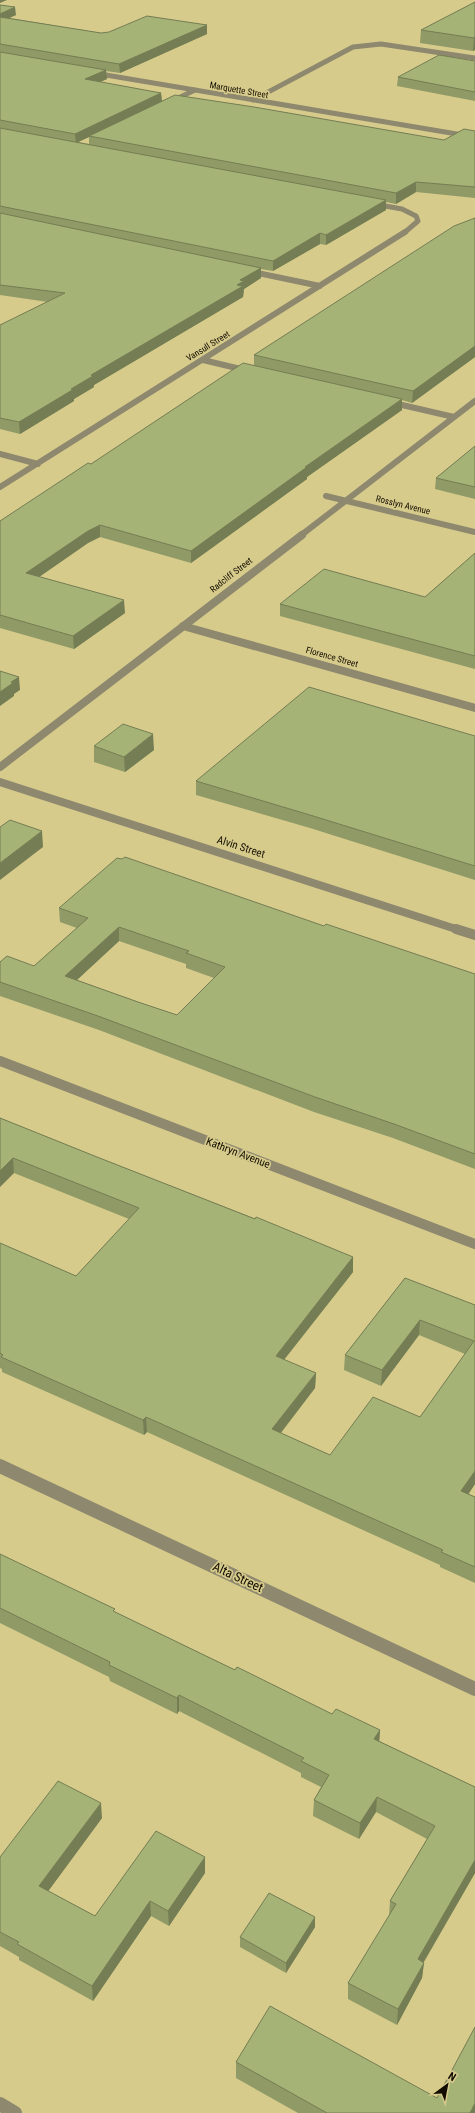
<svg xmlns="http://www.w3.org/2000/svg" width="475" height="2113" viewBox="0 0 475 2113" font-family="'Roboto Condensed',sans-serif">
	<rect width="100%" height="100%" fill="#d7cb8c"/>
	<g fill="none" stroke-linecap="round" stroke-linejoin="round">
		<path stroke="#8d886e" stroke-width="5" d="M253,100L353,47L381,44L475,58"/>
		<path stroke="#8d886e" stroke-width="5" d="M172,101L195,90
			M374,204L402,209L416,216L418,221L404,233"/>
		<path stroke="#8d886e" stroke-width="6" d="M248,271L320,286
			M203,360L249,371
			M389,402L454,417
			M0,454L38,464
			M0,487L405,232
			M326,496L475,532
			M300,536L475,401"/>
		<path stroke="#8d886e" stroke-width="8" d="M183,626L475,708
			M0,767L302,535
			M0,782L459,930"/>
		<path stroke="#8d886e" stroke-width="10" d="M456,929L475,935
			M0,1061L475,1244"/>
		<path stroke="#8d886e" stroke-width="14" d="M0,1466L475,1689
			M0,2104L15,2113"/>
		<path stroke="#8d886e" stroke-width="5" d="M94,73L475,137"/>
	</g>
	<path fill="#8f9a66" fill-rule="evenodd" d="M475,2V50L473,51L420,43L421,30Z
		M0,5L16,15L9,18L101,33L207,34L120,73L106,71L107,79L100,82L161,93L162,101L444,140L475,131V198L416,192L396,204L386,202V210L326,245L320,244L273,271L261,269V278L244,289L243,297L94,385V387L74,399V401L20,434L0,429V325L48,302L0,295ZM89,137V144L78,142Z
		M475,61V101L397,86L398,77Z
		M475,218V357L412,403L402,400V410L307,477V479L191,563L100,537L88,543L39,577L125,613L74,649L0,628V521L91,464L254,365V355Z
		M475,446V499L435,489L436,478Z
		M475,553V669L280,616V604L425,597Z
		M475,736V880L310,828L196,795V781Z
		M94,746L154,750L125,772L94,762Z
		M59,908L324,926L475,974V1169L393,1138L314,1112L99,1030L0,996V962L34,966L77,928L60,922ZM119,941L186,964V968L214,978L177,1015L138,1002L77,980Z
		M0,1118L97,1157L353,1257V1272L284,1360L316,1373L315,1388L281,1433L330,1455L420,1417L465,1354L419,1335L381,1386L344,1370L345,1355L405,1278L475,1305V1484L468,1494L475,1497V1583L440,1567V1565L147,1432L144,1435L2,1372V1369L0,1368V1243L76,1276L129,1219L14,1173Z
		M0,1554L115,1612L235,1670L332,1714L380,1730L379,1741L475,1787V1873L424,1962L422,1978L397,2025L348,1999V1983L389,1917L390,1901L427,1839L376,1812L359,1839L313,1816L314,1800L321,1787L301,1777V1773L179,1711L177,1714L110,1681L109,1677L0,1623Z
		M102,1818L48,1891L95,1916L205,1873L169,1926L151,1916L93,2001L19,1960V1957L0,1946V1857Z
		M315,1927L286,1973L240,1947V1937Z
		M236,2062L437,2098L475,2113H298L236,2078Z"/>
	<path fill="#747d53" d="M0,0H7L0,3Z
		M15,7L16,15L0,22V14Z
		M207,25V34L120,73L119,64Z
		M475,37V50L473,51L474,38Z
		M106,70L107,79L86,88L85,79Z
		M161,93L162,102L89,136V137L76,143L75,134Z
		M416,182V192L396,204V193Z
		M386,200V210L326,245V235Z
		M320,233V244L273,271V261Z
		M261,268V278L244,289L243,297L94,385V387L74,399V401L20,434L19,422L71,389L91,375L237,285L240,280Z
		M475,346V357L412,403L413,391Z
		M402,399V410L307,477V479L191,563V551L305,467Z
		M100,525V537L88,543L26,586V573L88,531Z
		M124,600L125,613L74,649L73,636Z
		M19,677L20,690L14,694V696L0,706V692L11,682Z
		M153,734L154,750L125,772L124,757Z
		M42,831L43,847L0,880V863Z
		M119,927V941L66,990L65,976Z
		M13,1158L14,1173L0,1187V1171Z
		M353,1257V1272L275,1371L276,1356Z
		M420,1320L419,1335L381,1386L382,1370Z
		M316,1373L315,1388L272,1444V1429Z
		M146,1417L147,1432L144,1435L143,1420Z
		M475,1471V1484L460,1507L461,1491Z
		M179,1695V1711L177,1714V1698Z
		M380,1730L379,1746L374,1739Z
		M377,1797L376,1812L359,1839L360,1823Z
		M101,1803L102,1818L41,1901L39,1886Z
		M205,1857V1873L169,1926L168,1911Z
		M475,1860V1873L416,1975L418,1959Z
		M150,1901L151,1916L93,2001L92,1986Z
		M315,1917V1927L286,1973V1963Z
		M424,1963L422,1978L397,2025L398,2009Z
		M475,2103V2113H470Z"/>
	<path fill="#a6b377" stroke="#747d53" fill-rule="evenodd" d="M475,2V37L474,38L421,30Z
		M0,5L15,7L0,14Z
		M147,16L207,25L119,64L0,44V17L101,33L109,32Z
		M0,52L106,70L85,79L161,93L75,134L0,120Z
		M439,55L475,61V92L398,77Z
		M175,95L254,107L444,140L464,129L475,131V187L416,182L396,193L89,136Z
		M0,128L386,200L326,235L320,233L273,261L0,206Z
		M0,213L261,268L240,280L244,281L237,285L243,286L91,375L93,376L71,389H74L19,422L0,418V325L65,293L0,285Z
		M475,218V346L413,391L254,355L454,226Z
		M243,363L402,399L305,467H307L191,551L100,525L88,531L26,573L124,600L73,636L0,615V521L88,463L91,464Z
		M475,446V487L436,478Z
		M475,553V656L280,604L324,569L425,597Z
		M0,671L19,677L11,682L13,683L0,692Z
		M309,687L475,736V866L310,815L196,781Z
		M123,724L153,734L124,757L94,746Z
		M10,820L42,831L0,863V827Z
		M125,857L324,926L326,924L475,974V1154L394,1124L315,1097L98,1016L0,982V962L7,956L34,966L88,918L59,908L117,858L122,859ZM119,927L189,951L186,953L225,967L177,1015L138,1002L65,976Z
		M0,1118L97,1157L255,1219L256,1217L353,1257L276,1356L316,1373L272,1429L330,1455L373,1397L420,1417L474,1341L420,1320L382,1370L345,1355L405,1278L475,1305V1471L461,1491L475,1497V1567L441,1552L443,1550L146,1417L143,1420L1,1357L3,1355L0,1353V1243L76,1276L139,1208L13,1158L0,1171Z
		M0,1554L115,1609L113,1611L235,1670L237,1667L332,1714L336,1709L380,1730L374,1739L475,1787V1860L418,1959L424,1963L398,2009L348,1983L396,1904L390,1901L435,1826L377,1797L360,1823L314,1800L329,1775L301,1761L304,1758L179,1695L177,1698L109,1665L110,1662L0,1608Z
		M58,1781L101,1803L39,1886L95,1916L156,1831L205,1857L168,1911L150,1901L92,1986L17,1944L19,1942L0,1932V1857Z
		M269,1893L315,1917L286,1963L240,1937Z
		M270,2006L437,2098L475,2027V2103L470,2113H327L236,2062Z"/>
	<g text-anchor="middle" dominant-baseline="central" stroke-width="3.5" stroke-linejoin="round" paint-order="stroke">
		<g font-size="9" fill="#120d00" stroke="#d7cb8c">
			<text transform="translate(239 90) rotate(10)">Marquette Street</text>
			<text transform="translate(208 346) rotate(-32)">Vansull Street</text>
			<text transform="translate(403 505) rotate(14)">Rosslyn Avenue</text>
			<text transform="translate(231 575) rotate(-38)">Radcliff Street</text>
			<text transform="translate(332 657) rotate(16)">Florence Street</text>
		</g>
		<g font-size="11" fill="#120d00" stroke="#d7cb8c">
			<text transform="translate(241 847) rotate(18)">Alvin Street</text>
			<text transform="translate(238 1153) rotate(21)">Kathryn Avenue</text>
		</g>
		<g font-size="13" fill="#120d00" stroke="#d7cb8c">
			<text transform="translate(238 1577) rotate(25)">Alta Street</text>
		</g>
	</g>
	<g transform="translate(447 2085) rotate(32)" stroke="#d7cb8c" stroke-width="3" paint-order="stroke">
	<path d="M0-3L7 15L0 10L-7 15Z" fill="#120d00"/>
	<text y="-6" font-size="11" font-weight="bold" text-anchor="middle" fill="#120d00">N</text>
	</g>
</svg>
